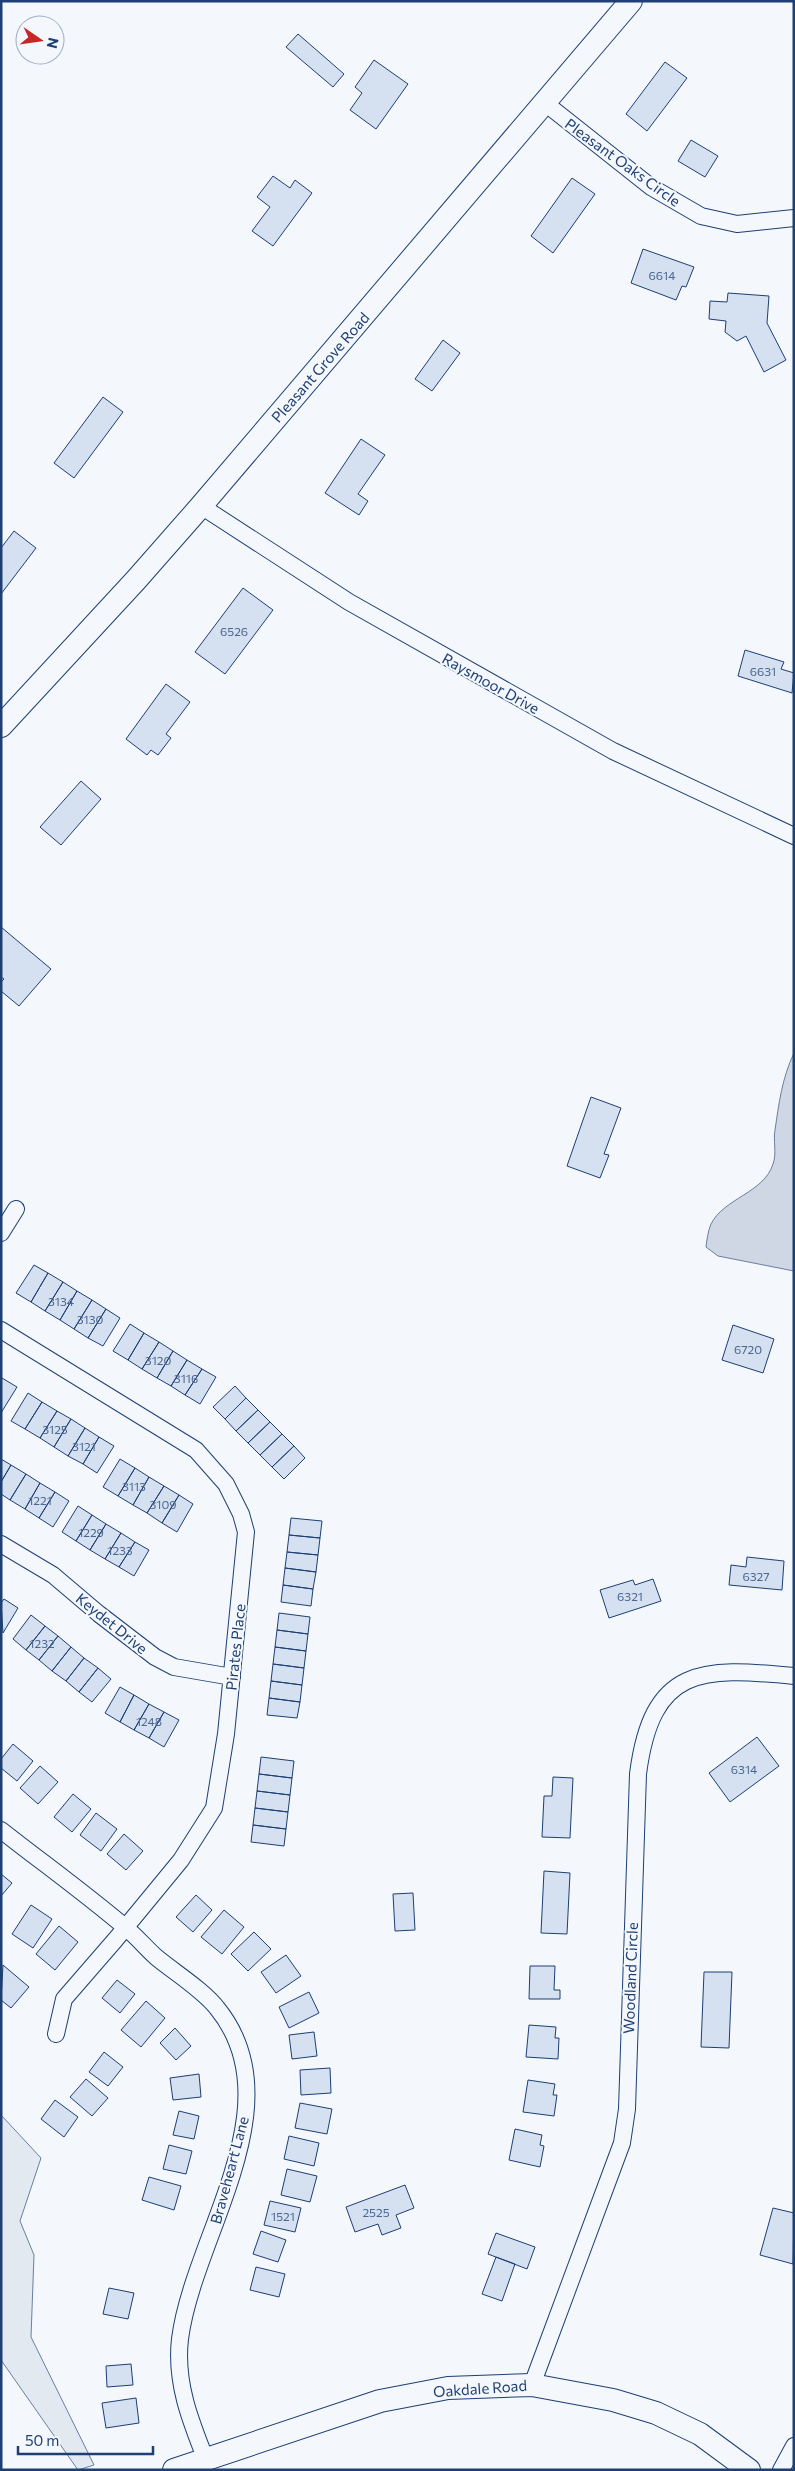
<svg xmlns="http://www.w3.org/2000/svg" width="795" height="2471" viewBox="0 0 795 2471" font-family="Commissioner,sans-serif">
	<rect width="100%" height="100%" fill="#f4f7fb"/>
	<path fill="#e3e9f0" stroke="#687fa3" d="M1,2115L41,2158L20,2221L34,2255L31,2337L94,2465L78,2470L1,2360Z"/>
	<path fill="#cfd7e4" stroke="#687fa3" d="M794,1053V1271L718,1256L706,1247C707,1239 708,1231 711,1224C724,1198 764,1193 773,1164C777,1154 773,1140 775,1130C779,1103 782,1078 794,1053Z"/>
	<path fill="#d5e0f0" stroke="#1d3f73" d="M298,34L344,74L333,87L286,47Z
		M374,60L408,84L376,129L350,110L362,93L355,87Z
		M665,62L687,78L647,131L626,114Z
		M691,140L718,156L705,177L678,161Z
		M273,176L290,188L295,180L312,193L273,246L252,231L270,207L257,197Z
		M572,178L595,194L553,253L531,236Z
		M643,249L694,267L686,287L682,286L676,300L631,283Z
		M728,293L769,296L767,323L786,360L764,372L746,336L737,341L725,332L726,321L709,319L710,301L727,302Z
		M443,340L460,353L432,391L415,379Z
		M103,397L123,412L74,478L54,463Z
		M361,439L385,455L358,494L368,501L359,515L325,493Z
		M14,531L36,548L1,594V548Z
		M243,588L273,610L225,674L195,652Z
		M745,650L784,662L781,669L794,673L792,693L738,676Z
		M166,684L190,702L166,734L171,738L158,755L151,750L147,755L126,739Z
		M81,781L101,799L61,845L40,827Z
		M1,927L51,969L19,1006L1,991V982L4,979L1,977Z
		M591,1097L621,1108L604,1154L609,1155L600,1178L567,1166Z
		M34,1265L48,1273L31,1302L16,1293Z
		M48,1273L63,1282L45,1311L31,1302Z
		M63,1282L77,1291L60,1320L45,1311Z
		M77,1291L92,1300L74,1329L60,1320Z
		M92,1300L106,1309L88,1338L74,1329Z
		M106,1309L120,1318L103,1346L88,1338Z
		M130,1324L144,1333L128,1360L113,1351Z
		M733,1325L774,1339L763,1373L722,1360Z
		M144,1333L159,1342L142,1369L128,1360Z
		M159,1342L173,1351L157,1378L142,1369Z
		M173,1351L187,1360L171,1386L157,1378Z
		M187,1360L202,1369L185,1395L171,1386Z
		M202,1369L216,1377L200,1404L185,1395Z
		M2,1378L17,1387L1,1413V1380Z
		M235,1386L246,1398L225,1419L213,1407Z
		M28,1393L42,1402L25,1429L11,1421Z
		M246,1398L258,1410L236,1431L225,1419Z
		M42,1402L57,1411L40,1438L25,1429Z
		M258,1410L270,1422L248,1443L236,1431Z
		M57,1411L71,1419L54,1447L40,1438Z
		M71,1419L85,1428L68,1456L54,1447Z
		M270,1422L282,1434L260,1455L248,1443Z
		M85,1428L99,1437L83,1464L68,1456Z
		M282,1434L294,1446L272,1467L260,1455Z
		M99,1437L114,1446L97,1473L83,1464Z
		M294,1446L305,1458L284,1479L272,1467Z
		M1,1459L11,1465L1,1482Z
		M120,1459L135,1468L118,1496L103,1487Z
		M11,1465L26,1474L10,1500L1,1494V1482Z
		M135,1468L149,1477L133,1505L118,1496Z
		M26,1474L40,1483L25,1509L10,1500Z
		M149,1477L164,1486L147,1513L133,1505Z
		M40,1483L55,1492L39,1518L25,1509Z
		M164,1486L179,1495L162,1523L147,1513Z
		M55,1492L69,1501L53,1527L39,1518Z
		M179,1495L193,1504L177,1532L162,1523Z
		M78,1506L92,1515L76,1541L62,1532Z
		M92,1515L106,1524L90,1550L76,1541Z
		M291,1518L322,1521L320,1538L289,1535Z
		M106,1524L121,1533L105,1559L90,1550Z
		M121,1533L135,1542L119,1567L105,1559Z
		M289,1535L320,1538L318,1555L287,1552Z
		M135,1542L149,1550L134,1576L119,1567Z
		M287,1552L318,1555L316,1572L285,1568Z
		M747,1557L784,1561L782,1590L729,1585L731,1565L746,1567Z
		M285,1568L316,1572L313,1589L283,1585Z
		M653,1579L661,1601L609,1618L600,1590L633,1580L635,1585Z
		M283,1585L313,1589L311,1606L281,1602Z
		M4,1599L18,1608L3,1633L1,1603Z
		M279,1613L310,1617L308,1634L277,1630Z
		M31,1615L45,1626L26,1650L13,1639Z
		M45,1626L58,1636L39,1660L26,1650Z
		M277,1630L308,1634L306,1651L275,1647Z
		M58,1636L71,1647L52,1671L39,1660Z
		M71,1647L84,1658L66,1681L52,1671Z
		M275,1647L306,1651L304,1668L273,1664Z
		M84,1658L98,1668L79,1692L66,1681Z
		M273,1664L304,1668L302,1685L271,1681Z
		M98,1668L111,1679L92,1702L79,1692Z
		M271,1681L302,1685L300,1702L269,1698Z
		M120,1687L134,1695L120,1722L105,1713Z
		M134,1695L149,1704L134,1730L120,1722Z
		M269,1698L300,1702L297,1718L267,1715Z
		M149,1704L164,1712L149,1738L134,1730Z
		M164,1712L179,1720L164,1747L149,1738Z
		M757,1737L779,1766L730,1802L709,1773Z
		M13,1744L33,1761L17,1781L1,1768V1759Z
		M261,1757L294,1761L292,1778L259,1774Z
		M40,1766L58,1782L38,1804L20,1788Z
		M259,1774L292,1778L290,1795L257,1791Z
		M553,1777L573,1778L570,1838L542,1837L544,1796H552Z
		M257,1791L290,1795L288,1812L255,1808Z
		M73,1794L91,1809L72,1832L54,1817Z
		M255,1808L288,1812L286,1829L253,1825Z
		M96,1813L117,1829L101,1851L80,1835Z
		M253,1825L286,1829L284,1846L251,1842Z
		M124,1834L143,1851L126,1870L107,1854Z
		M544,1871L570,1873L567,1934L541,1933Z
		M1,1874L12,1883L1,1896Z
		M413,1893L415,1930L395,1931L393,1894Z
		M196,1895L212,1910L193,1932L176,1917Z
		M31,1905L52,1919L33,1948L12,1934Z
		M224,1910L244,1927L222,1954L201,1937Z
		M59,1926L78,1942L55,1970L36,1954Z
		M254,1932L271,1949L248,1971L231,1954Z
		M286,1955L301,1976L276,1993L261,1972Z
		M3,1965L29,1987L11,2008L1,2000Z
		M530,1966H555L554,1990H560V1999H529Z
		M704,1972H732L729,2048L701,2047Z
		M117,1980L135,1994L120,2013L102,1998Z
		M309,1992L319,2013L289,2028L279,2007Z
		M146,2001L165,2018L141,2047L121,2030Z
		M529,2025L556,2027L555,2038H559L558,2059L526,2057Z
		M175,2028L191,2046L176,2060L160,2043Z
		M314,2032L317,2056L292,2059L289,2035Z
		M104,2052L123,2067L108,2086L89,2072Z
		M330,2068L331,2093L301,2095L300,2070Z
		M199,2074L201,2097L173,2100L170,2078Z
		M86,2079L108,2098L92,2116L70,2097Z
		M528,2080L555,2084L553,2095H557L554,2116L523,2112Z
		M55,2100L78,2117L64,2137L41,2119Z
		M300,2103L332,2109L327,2134L295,2128Z
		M179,2111L199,2116L194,2139L173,2135Z
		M515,2129L542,2135L540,2145L544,2146L540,2167L509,2160Z
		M289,2136L319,2143L314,2166L284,2159Z
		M169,2145L192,2151L186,2174L163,2169Z
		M287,2169L317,2176L310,2202L281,2195Z
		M149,2177L181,2186L174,2210L142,2200Z
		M405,2185L414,2208L396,2215L401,2228L382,2235L378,2224L355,2232L346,2207Z
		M270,2201L301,2208L295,2232L264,2225Z
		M773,2208L794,2213L793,2264L760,2255Z
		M261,2231L286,2240L278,2262L253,2254Z
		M496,2233L535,2247L527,2269L488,2254Z
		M496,2257L515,2264L502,2301L482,2294Z
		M256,2267L285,2274L279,2297L250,2290Z
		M109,2288L134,2293L128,2319L103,2314Z
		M131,2364L133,2385L107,2387L106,2366Z
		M136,2398L139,2423L106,2428L102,2403Z"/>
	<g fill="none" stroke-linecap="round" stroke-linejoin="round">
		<g stroke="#1d3f73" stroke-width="18">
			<path id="street" d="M545,103L651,187L701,216L737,224L794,218
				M201,506L349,602L613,751L794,836
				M1,1233L16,1209
				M1,1330L196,1450L226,1484L241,1514L246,1532L226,1734L214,1808L181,1860L116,1939L64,1999L56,2034
				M1,1544L53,1575L99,1614L155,1657L174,1667L232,1677
				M1,1830C43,1863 86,1894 126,1928C137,1937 146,1948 156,1957C174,1972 203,1990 217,2008C296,2105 193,2236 180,2339C175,2382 190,2420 206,2460
				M532,2385L622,2143L627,2109L638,1774C652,1666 701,1667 794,1676
				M781,2470L794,2446"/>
		</g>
		<g stroke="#1d3f73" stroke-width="24">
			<path id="secondary" d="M1,726L136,580L201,506L631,1
				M174,2470L380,2401L448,2388L532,2385L613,2400L656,2413L700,2434L749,2470"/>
		</g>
		<use href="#street" stroke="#f4f7fb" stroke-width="16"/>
		<use href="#secondary" stroke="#f4f7fb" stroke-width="22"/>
	</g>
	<g text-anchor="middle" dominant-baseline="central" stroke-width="4" stroke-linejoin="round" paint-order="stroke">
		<g font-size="12" fill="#4b6792">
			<text x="662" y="275">6614</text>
			<text x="234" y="631">6526</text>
			<text x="763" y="671">6631</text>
			<text x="61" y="1301">3134</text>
			<text x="90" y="1319">3130</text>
			<text x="748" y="1349">6720</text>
			<text x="158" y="1360">3120</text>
			<text x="186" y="1378">3116</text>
			<text x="55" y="1429">3125</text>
			<text x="84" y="1446">3121</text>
			<text x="134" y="1486">3113</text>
			<text x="40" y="1500">1221</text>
			<text x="163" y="1504">3109</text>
			<text x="91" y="1532">1229</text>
			<text x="120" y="1550">1233</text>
			<text x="756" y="1576">6327</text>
			<text x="630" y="1596">6321</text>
			<text x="42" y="1643">1232</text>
			<text x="149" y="1721">1248</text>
			<text x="744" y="1769">6314</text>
			<text x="376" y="2212">2525</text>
			<text x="283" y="2216">1521</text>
		</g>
		<g font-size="15" fill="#1d3f73" stroke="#f4f7fb">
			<text transform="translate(623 162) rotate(36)">Pleasant Oaks Circle</text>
			<text transform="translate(320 367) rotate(-49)">Pleasant Grove Road</text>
			<text transform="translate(491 683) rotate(29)">Raysmoor Drive</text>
			<text transform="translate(112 1623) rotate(39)">Keydet Drive</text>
			<text transform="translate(235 1647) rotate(-84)">Pirates Place</text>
			<text transform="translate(630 1978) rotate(-88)">Woodland Circle</text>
			<text transform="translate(229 2170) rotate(-75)">Braveheart Lane</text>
			<text transform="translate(480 2388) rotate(-4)">Oakdale Road</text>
		</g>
	</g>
	<rect width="795" height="2471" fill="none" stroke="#1d3f73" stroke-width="5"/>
	<g transform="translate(40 40) rotate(103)"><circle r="24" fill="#f4f7fb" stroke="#9eadc5"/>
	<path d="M0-4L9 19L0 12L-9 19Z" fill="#c62828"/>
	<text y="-8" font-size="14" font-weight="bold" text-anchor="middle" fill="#1d3f73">N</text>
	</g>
	<path d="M18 2446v8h135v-8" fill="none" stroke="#1d3f73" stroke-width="2.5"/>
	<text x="25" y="2446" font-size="15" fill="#1d3f73" stroke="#f4f7fb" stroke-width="4" paint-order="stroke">50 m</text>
</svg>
